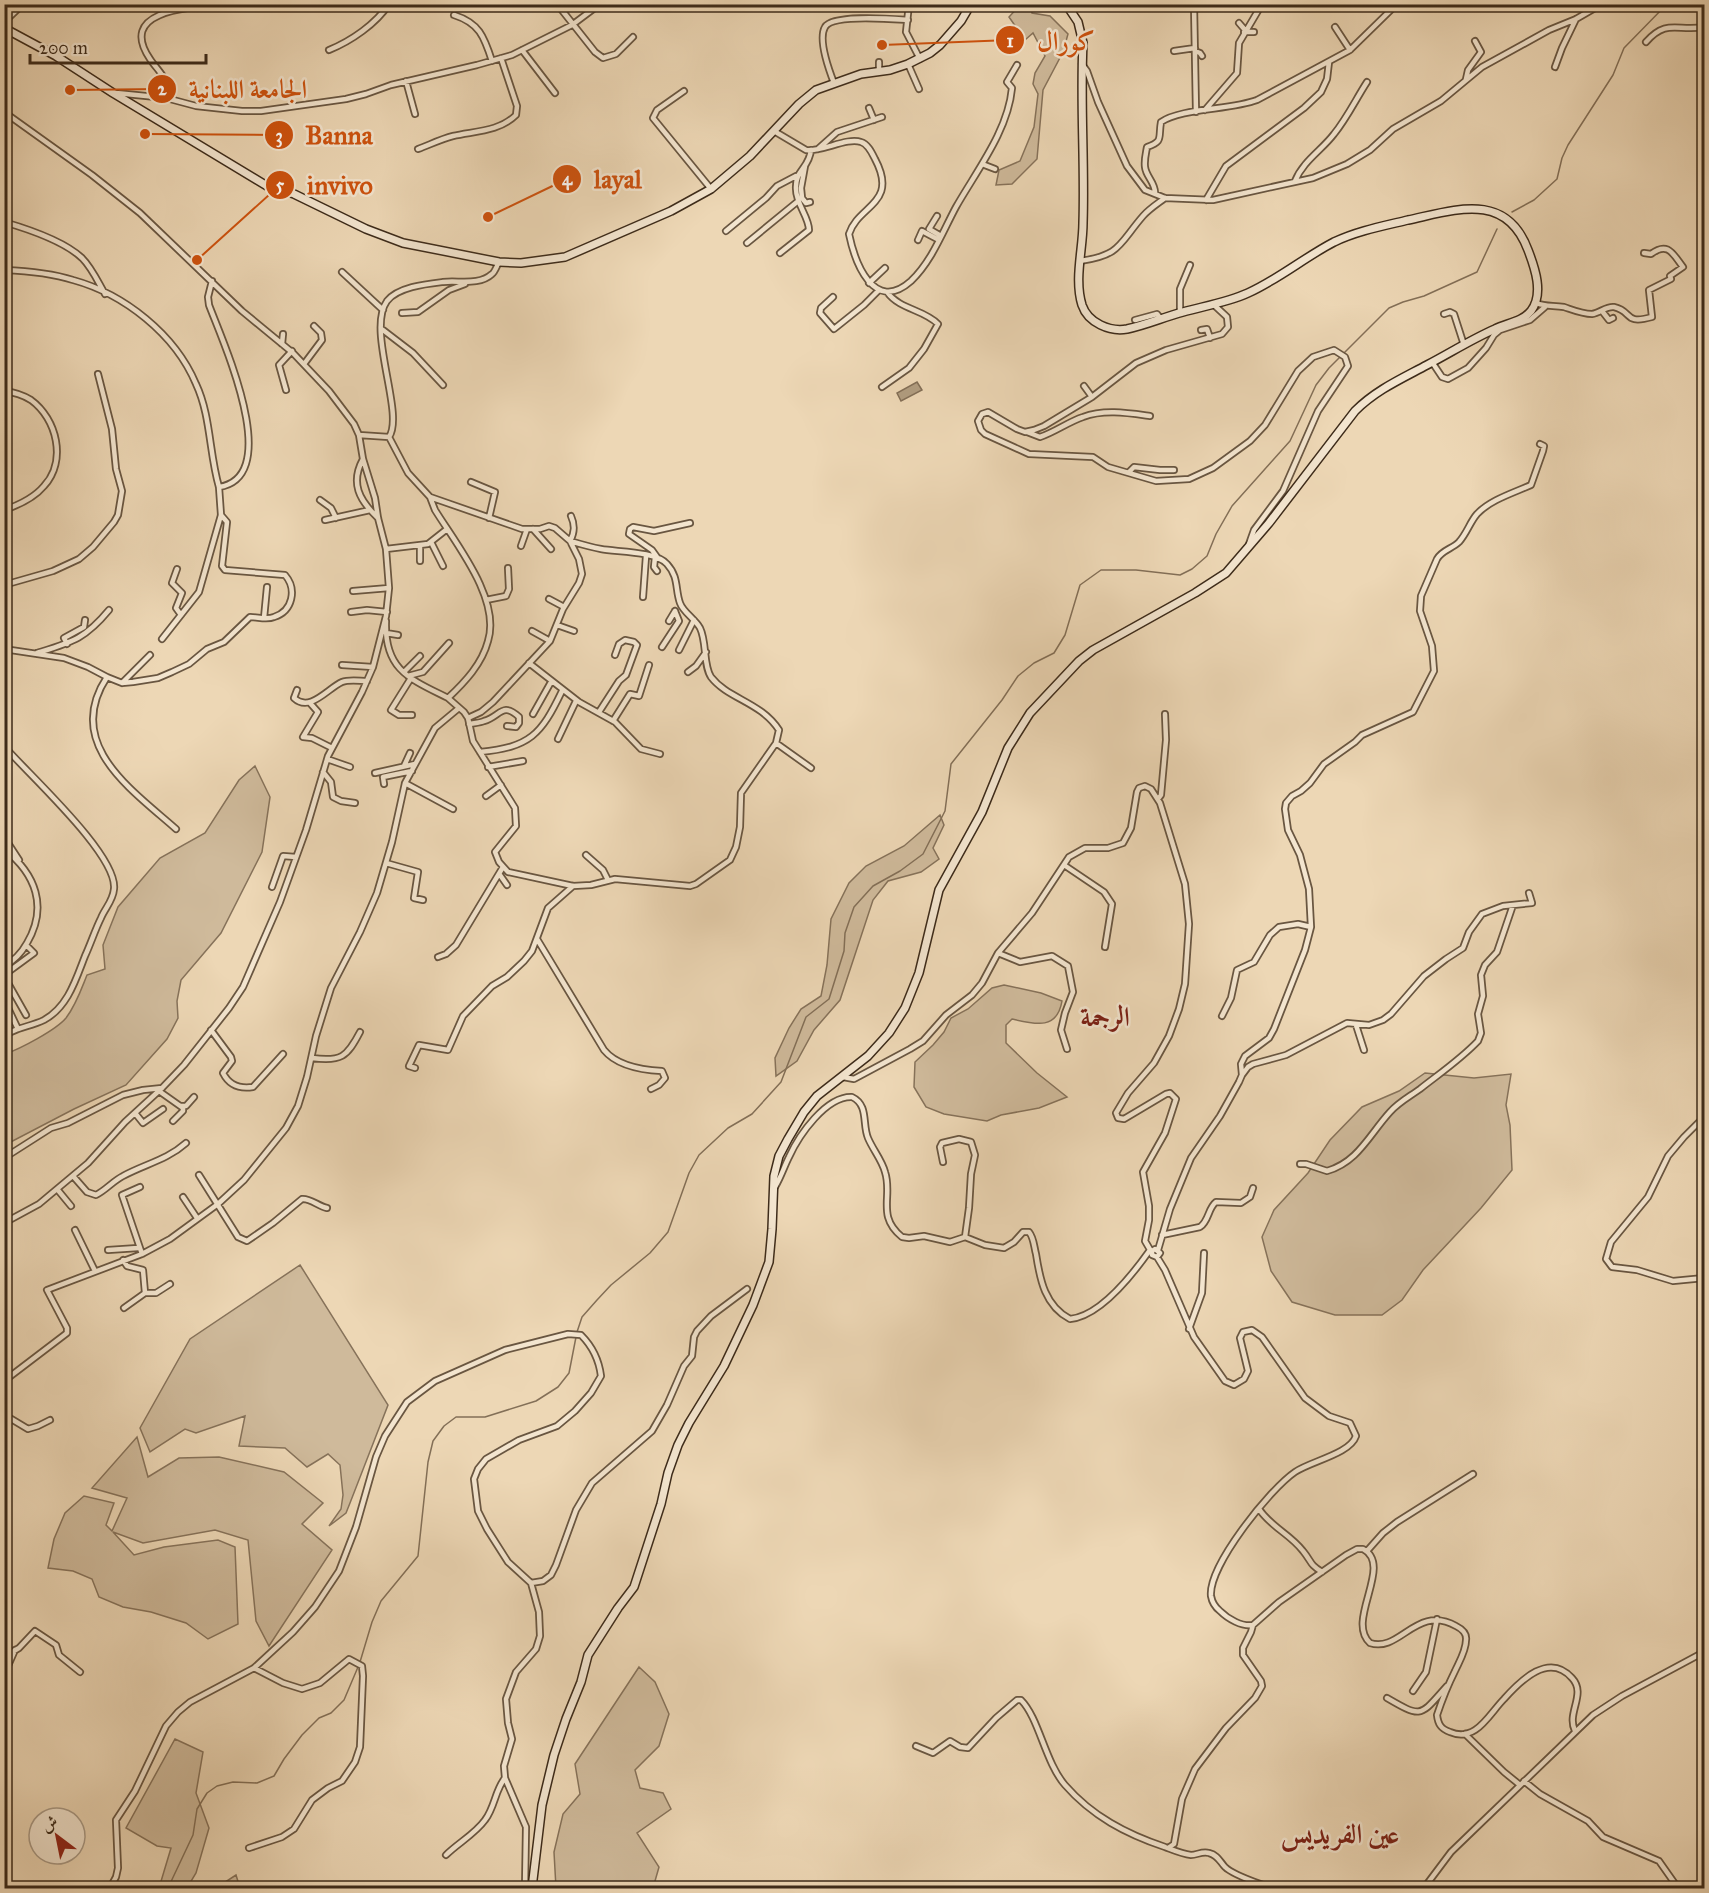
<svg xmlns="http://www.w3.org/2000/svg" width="1709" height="1893" viewBox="0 0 1709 1893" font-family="'IM FELL Great Primer',Amiri,serif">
	<rect width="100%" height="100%" fill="#edd7b5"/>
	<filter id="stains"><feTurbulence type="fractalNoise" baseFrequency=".00333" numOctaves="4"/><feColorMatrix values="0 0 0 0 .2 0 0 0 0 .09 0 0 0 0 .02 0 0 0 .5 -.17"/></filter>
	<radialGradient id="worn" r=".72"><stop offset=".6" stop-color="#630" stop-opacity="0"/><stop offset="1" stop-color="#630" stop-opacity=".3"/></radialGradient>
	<path fill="#cfba9b" stroke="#86725a" stroke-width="1.5" d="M1020,5H1031L1032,13L1050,16L1068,34L1063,52L1043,90L1037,159L1012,184L996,185L999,170L1020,161L1034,127L1038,94L1033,84L1035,73L1045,56L1033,33L1025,40L1009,17Z
		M255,766L270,797L262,852L221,933L181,980L177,1001L178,1018L167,1039L126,1085L74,1109L5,1145V1054C20,1049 56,1030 66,1018C76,1005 81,990 87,975L105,969L103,945L118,907L160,858L205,833L239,780Z
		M940,815L944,825L933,848L939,859L921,872L888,881L873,900L840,1000L814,1030L797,1061L776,1076L775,1058L789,1028L801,1009L821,996L827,965L831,919L849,883L866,866L904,846Z
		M1004,985L1041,993L1062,1001C1057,1031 1034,1024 1012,1019L1006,1025V1043L1037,1073L1067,1097L1039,1108L1001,1115L987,1121L944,1114L926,1107L914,1087L915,1062L933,1045L944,1032L951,1018L968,1009L992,988Z
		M1425,1073L1474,1078L1511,1074L1506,1105L1510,1125L1512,1170L1481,1208L1423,1270L1402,1300L1382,1315H1335L1292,1302L1271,1271L1262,1237L1274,1210L1308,1173L1330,1140L1362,1107L1399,1091Z
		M300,1265L388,1405L350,1503L346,1513L329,1526L341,1509L343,1495L340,1465L328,1454L307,1467L285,1448L239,1446L245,1416L196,1433L185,1429L150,1452L140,1428L190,1339Z
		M137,1437L148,1477L179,1458L219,1457L284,1472L323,1503L302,1524L332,1550L269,1646L256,1621L248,1540L215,1530L143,1543L113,1532L134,1555L164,1547L218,1540L235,1547L238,1624L208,1639L186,1623L151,1612L123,1607L99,1597L92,1579L73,1571L48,1568L54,1539L65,1513L84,1496L114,1503L106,1525L112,1531L127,1498L92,1488Z
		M639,1667L655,1682L669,1714L659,1746L635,1770L640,1788L663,1793L671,1809L637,1833L659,1867L653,1888H556L554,1852L563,1814L580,1794L575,1764Z
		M175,1739L203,1752L196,1793L209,1828L196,1873L187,1888H159L171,1848L157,1846L126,1828Z
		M236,1875L240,1888H216Z"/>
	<path fill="#b19d80" stroke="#836f57" stroke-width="1.5" d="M917,382L922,390L901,401L897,393Z"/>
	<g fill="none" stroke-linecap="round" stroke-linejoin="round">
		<path stroke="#836f57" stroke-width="1.5" d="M1512,212L1534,200L1557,179L1562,158L1568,145L1613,75L1624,48L1667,4
			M577,1332L582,1317L597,1300L611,1285L650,1253L668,1232L689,1173L699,1155L728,1128L752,1114L781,1082L806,1017L829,999L844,951L845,933L854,907L873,886L900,871L923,854L945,811L951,764L1002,700L1018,676L1034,663L1054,653L1065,635L1080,585L1101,570H1136L1180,575L1192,569L1207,556L1216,534L1232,506L1290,441L1316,385L1329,368L1389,308L1403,302L1424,296L1477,272L1497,229
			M360,1662L372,1622L381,1601L418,1556L428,1462L433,1441L444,1426L456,1417H485L536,1401L558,1387L569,1373L576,1337
			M168,1888L193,1835L197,1809L207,1793L217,1786L233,1782L257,1783L274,1776L284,1759L302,1735L319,1718L331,1713L344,1700L358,1667"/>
		<g stroke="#695641" stroke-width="8">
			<path id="minor" d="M557,4L595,52L603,58L616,54L633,37
				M909,4L906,32L920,59
				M1194,4L1196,112
				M454,15C479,23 484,36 492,61
				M4,22L23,4
				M1239,23L1245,30
				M1335,27L1350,50
				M1244,32H1254
				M1646,42C1667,18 1678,32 1704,27
				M329,50C351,41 376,24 389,4
				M522,50L555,93
				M1174,51L1195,48
				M1195,51L1200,53L1202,56
				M879,62V72
				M908,64L919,89
				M1082,64L1087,71L1098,102L1127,166L1145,190L1155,194C1156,183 1146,177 1145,167C1144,160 1146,153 1147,147C1164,141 1158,138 1161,122C1181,108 1231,110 1257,100L1350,50L1397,4
				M1555,67L1562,48L1576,19
				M1466,79L1468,70L1481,52L1475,41
				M406,81L415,114
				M834,83C829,70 818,39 825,27C832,14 893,19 908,20
				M684,91L657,110L653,118L711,189
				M116,93L166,98L169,95C169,79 158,71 150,59C114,6 202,7 231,4
				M166,98L196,106L242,111H261L346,99L366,94L391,85L477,65L512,55L572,25L600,4
				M869,108L874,120
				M1205,110L1237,73L1239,43L1262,4
				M4,112L92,175L140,213L242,311L293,353L329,391L354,424L359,435L363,459L375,498L378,518L386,549L389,588L386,616L373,667L362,692L328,756L306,830L280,902L243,987L229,1008L184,1065L162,1088L125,1122L88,1163L39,1204L4,1223
				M774,131L806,150C822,152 847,137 861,142C868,144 872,153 875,159C899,204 858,205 849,234C855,263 874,314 911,281C932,261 943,231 956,207C977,170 1008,131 1012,88L1007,82L1017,65
				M418,149C429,145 441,139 453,136C474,131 499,132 516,115L517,106L501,58
				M818,149L837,132L882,117
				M982,164L995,169
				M805,166L801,188L802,198L806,203L810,202
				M1295,181C1303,161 1322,150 1334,134C1347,118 1356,99 1367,82
				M1155,194L1165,198L1213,200L1313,178L1347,164L1370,150L1393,129L1441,101L1482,67L1549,30L1576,19L1602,4
				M1206,200L1226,166L1304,108L1321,92L1327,79L1329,62
				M937,216L929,229L941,236
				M4,222C28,229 64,241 82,258C92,268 98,282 105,294
				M726,231L766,198L777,186L796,176
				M918,240L922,231L939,240
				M747,243L797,202
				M780,253L809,230C809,217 796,204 796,189C795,169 809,169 811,150
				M1080,261C1121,255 1118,245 1143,216C1149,209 1157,204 1165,198
				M4,270C28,271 51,273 73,280C124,294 175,334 196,384C211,416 209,453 219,487C285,477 222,340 209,305L208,297L212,281
				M342,272L383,310
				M869,283L885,268
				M833,297L821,308L820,313L834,329L864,305L879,290
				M1536,303C1546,307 1554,305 1564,307C1573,310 1582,314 1592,314C1600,313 1606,306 1614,307C1633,311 1623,325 1652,317L1649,290L1671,279L1670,276L1683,267C1673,254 1668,241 1651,254L1644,253
				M1213,304L1227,317L1228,327L1222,334L1166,350L1136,363L1092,397L1044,426L1034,430L1025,432L1017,429L988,412L982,414L978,421L981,430L985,434L1029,454L1093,457L1108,467L1156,481L1189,479L1213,468L1250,441L1265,425L1298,371L1313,357L1334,350L1345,357L1348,366L1318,411L1283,491L1254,530L1249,544
				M1602,311L1609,320L1613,318
				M402,313L418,312L449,290L465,284
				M1180,313V289L1190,265
				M1444,314L1450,312L1454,314L1464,345
				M1135,320L1157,314L1161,319
				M4,330H5
				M383,330L413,353L443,385
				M1201,330L1207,329L1210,338
				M282,344L283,334
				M1432,362L1442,377L1448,379L1468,368L1486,348L1494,335L1500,330L1530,320L1545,307
				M304,364L322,340L321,333L314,326
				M1084,386L1092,397
				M882,387L909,368L924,349L938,324C923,309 900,310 887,292
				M286,390L279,365L292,351
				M4,391C13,392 23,395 31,400C57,419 67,461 44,486C34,498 19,505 4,510
				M1027,432L1040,437C1055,432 1068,422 1083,417C1104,409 1128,413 1150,416
				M359,435L389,437
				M389,437C405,414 366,330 387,301C398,287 426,284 443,282C458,280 479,286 492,274C495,272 497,265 499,262
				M363,459C350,483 359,500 378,518
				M1129,472L1134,467L1160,470H1174
				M471,482L495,492L489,518
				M430,497L522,529H540L549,526L555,528L570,541L579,559L582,574L579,583L563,609L550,641L493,702L481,712L468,718
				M320,500L331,508L336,518
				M325,520L370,510
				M533,529L551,549
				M570,541C575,532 575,525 571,516
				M431,542L443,566
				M420,546V561
				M521,546L527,529
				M386,549L428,544L447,529
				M655,557L654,567L657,571
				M657,557L652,550L629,534L630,529L633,527L654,531L690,523
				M177,569L172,583L182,593L176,608L181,615
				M4,585L53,571L79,559L93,547L114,522L118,515L122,491L116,469L112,429L98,374
				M353,591L389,588
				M643,597L646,556
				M549,599L564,607
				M486,600L506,596L509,589L508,568
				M351,612L367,610L387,612
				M264,618L267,587
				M386,621C384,670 410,679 448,698C465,682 482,664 488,641C501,599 456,544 435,510L430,497L408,473L389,437
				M669,621L675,611
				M557,625L574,631
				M532,631L550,641
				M386,633L398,635
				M162,639L199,592L221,515L219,487
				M67,644L64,638L84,627L85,620
				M662,647L679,621L675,611
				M4,649L64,658L88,667L107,677C63,744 132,790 176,829
				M679,650L694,620
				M37,653C72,642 85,639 109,610
				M529,663L579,702L615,722L641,749L660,754
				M342,665L373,667
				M404,672L420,656
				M688,672L696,666L706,652
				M408,676L423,672L449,643
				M107,677L122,683L133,682L158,678L172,672L189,664L207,649L224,642L250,617C258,617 267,620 274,617C293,611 297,589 285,575L225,570L222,566L227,522L221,515
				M411,678L391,710L399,715H412
				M122,683L150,655
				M297,690L294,698C310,713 328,688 342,682C349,679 360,681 367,681
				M448,698L464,712L468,718L473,741L515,808L516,826L495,852L499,862L508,872L573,886L591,885L615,879L690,886L696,884L730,860L736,847L740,827L741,793L776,743L779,730C761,702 728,699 711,677C703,665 707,642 700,628C695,619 683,612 680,603C675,589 679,577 667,564C656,551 617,552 601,549C590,547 580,544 570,541
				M310,703L318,712L303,737L312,738L332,748
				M599,712L619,681L626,675L637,645L634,642L625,640L619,644L615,655
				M533,714L551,682
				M613,721L630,694L639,696L649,665
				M469,724C474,723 480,723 484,721C500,717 502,701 519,717V723L516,727L507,726
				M558,739L576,701
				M776,743L811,768
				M4,746C28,774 118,855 114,889C113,901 105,908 101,918C95,930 91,943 85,956C76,979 68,1007 44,1020C36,1024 27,1026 18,1029
				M480,752C530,747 541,735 562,691
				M327,759L350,767
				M404,766L410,753
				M488,767L523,761
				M323,772L331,782L333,797L341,801L355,803
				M375,773L415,764
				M405,783L453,809
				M384,784L383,777L412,771
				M486,796L501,785
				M1158,799L1161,795L1166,740L1165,714
				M4,837L19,860
				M4,849C36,874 48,907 27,943C22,952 14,961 4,966
				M586,855L603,870L608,880
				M386,863L418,872L414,898L423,900
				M1064,865L1104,892L1112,904L1105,947
				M500,875L507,885
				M272,887L283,856L296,857
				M537,939L604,1050C617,1066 642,1070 662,1071L665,1078L659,1085L651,1089
				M998,953L1020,962L1052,956L1068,966L1073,992L1065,1013L1061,1030L1067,1049
				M438,957L446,954L456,945L503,867
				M4,975L34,953L26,945
				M4,976L26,1015
				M4,992L8,1008L4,1009
				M1222,1016L1231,998L1237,970L1254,962L1270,935L1279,927L1298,924L1311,927
				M1356,1025L1364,1050
				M211,1030L231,1057L232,1061L223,1073C229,1085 240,1089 253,1087L283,1054
				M4,1035L18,1029L8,1008
				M312,1058C341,1062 347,1057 360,1032
				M415,1068L409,1066L419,1045L448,1050L463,1016L492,986L507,977L524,961L532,951L548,908L573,886
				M1242,1075L1248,1067L1253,1064L1286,1055L1347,1023L1369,1025L1383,1020L1391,1014L1424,976L1446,959L1463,948L1469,932L1482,914L1503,906L1532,903L1529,893
				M843,1077L854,1079L910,1049L923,1041L946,1015L972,995L982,983L998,953L1032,913L1069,857L1085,848H1108L1123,843L1131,828L1137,792L1139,788L1145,786L1151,789L1160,803L1185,884L1189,924L1185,984L1179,1009L1169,1036L1154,1063L1128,1093L1116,1113L1118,1118L1124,1119L1166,1094L1170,1093L1176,1099L1165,1133L1143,1172L1149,1206V1220L1145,1241L1152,1253
				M159,1091L183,1108V1111L173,1121
				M181,1106H186L194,1097
				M135,1113L143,1123L163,1109
				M1704,1117L1684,1137L1668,1156L1648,1197L1611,1242L1606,1259L1612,1267L1637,1270L1673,1281L1704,1278
				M4,1158L51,1128L68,1123L123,1095L143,1090L162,1088
				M943,1162L940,1147L942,1143L959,1139L971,1142L975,1155L971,1174L969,1208L965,1237
				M1300,1164H1306L1327,1171C1358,1162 1369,1135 1390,1112C1399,1102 1409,1097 1420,1089C1439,1074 1461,1059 1478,1041L1481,1033L1478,1014L1483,996L1481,975L1485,965L1497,952L1513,905
				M199,1175L238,1237L247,1241L273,1223L302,1199C310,1198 318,1206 327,1208
				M73,1176L87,1192L96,1195C106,1190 113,1181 123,1176C145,1164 167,1160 186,1143
				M140,1187L122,1195L142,1254
				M775,1187C781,1177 784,1167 789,1157C799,1135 826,1096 852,1097C869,1105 862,1124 868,1138C873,1150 882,1160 885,1172C893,1196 876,1216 902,1237L909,1238L924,1236L950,1242L965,1237L985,1245L1004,1248L1014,1242L1023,1232H1029C1034,1238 1034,1247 1036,1254C1040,1280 1045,1306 1070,1319C1101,1316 1133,1274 1150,1250
				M57,1189L71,1206
				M183,1197L197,1218
				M75,1230L95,1271
				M1162,1235L1200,1227C1209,1221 1208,1208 1216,1202L1241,1203L1250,1197L1253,1188
				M108,1250L138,1248
				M1158,1250L1170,1209L1191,1158L1220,1116L1239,1082L1242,1075L1241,1064L1245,1056L1269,1038L1274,1029L1305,950L1311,927L1309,889L1300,855L1288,830L1285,809L1286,803L1292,796L1301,791L1310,783L1324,764L1355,742L1362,735L1413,712L1434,671L1432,646L1420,611L1421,596L1437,559C1442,550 1452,549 1459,542C1467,533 1470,522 1477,514C1490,500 1513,493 1531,485L1543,451L1544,446L1540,444
				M1157,1257L1160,1253L1155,1249L1152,1251V1255L1157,1257L1165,1270L1194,1337L1225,1381L1234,1385L1244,1379L1248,1371L1240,1338L1243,1332L1252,1330L1262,1337L1305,1398L1329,1416L1350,1423L1356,1436C1350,1454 1311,1461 1295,1472C1270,1489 1208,1566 1211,1596C1212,1602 1215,1607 1220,1611C1228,1619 1242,1627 1253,1625L1279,1602L1346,1555L1357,1549H1363C1394,1565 1345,1621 1370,1643C1400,1653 1416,1604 1456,1626C1462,1629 1467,1633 1466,1640C1466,1651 1459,1662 1455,1671C1448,1685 1442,1700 1437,1715C1438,1724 1441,1729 1450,1732C1476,1743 1489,1714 1504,1699C1521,1680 1549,1652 1572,1678C1587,1694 1566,1713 1575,1731
				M123,1260L127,1266L143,1270L145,1293L124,1308
				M145,1293H156L170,1284
				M1189,1329L1202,1293L1204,1253
				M4,1381L67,1333V1328L47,1290L142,1254L170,1239L218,1204L244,1180L286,1128L298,1106L307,1077L316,1036L331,988L360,932L377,893L392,842L405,783L435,728L459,708
				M4,1410L8,1417L28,1429L38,1426L50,1420
				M1259,1509C1271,1527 1290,1534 1303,1551C1312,1562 1309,1564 1322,1572
				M1367,1551L1383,1533L1397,1522L1473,1474
				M531,1583L543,1581L551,1575L556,1565L576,1510L592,1483L652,1431L667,1405L684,1366L692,1356L694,1337L697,1331L711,1316L747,1289
				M4,1657L19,1648L35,1631L56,1645L59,1655L80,1672
				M4,1675L15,1650
				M1413,1691L1426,1672L1437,1619
				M1387,1698C1423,1719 1420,1716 1447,1686
				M1465,1734L1504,1772L1520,1785
				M916,1746L933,1753L950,1741L960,1747L968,1748L996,1718L1017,1700H1021C1039,1718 1045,1762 1065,1785C1092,1816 1126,1834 1165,1847C1173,1850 1182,1854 1191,1855C1197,1855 1202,1851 1209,1853C1218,1855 1220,1862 1225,1867C1234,1876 1259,1883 1271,1888
				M1524,1781L1540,1794L1588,1821L1603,1837L1659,1861L1678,1888
				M249,1848L282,1837L294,1829L312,1800L328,1788L342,1781L355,1762L360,1747L363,1676L362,1666L349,1659L320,1683L302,1689L283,1683L254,1668
				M1168,1848L1174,1844L1182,1799L1195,1769L1226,1728L1255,1698L1262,1686L1261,1681L1243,1655V1648L1251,1632L1253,1625
				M446,1855C458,1843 475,1834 485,1820C495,1807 495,1790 505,1778
				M110,1888L116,1877L118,1868L116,1820L135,1791L166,1726L178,1712L190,1702L254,1668L293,1632L315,1607L339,1571L356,1527L376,1457L385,1436L407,1402L435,1381L505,1350L568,1334L581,1335C593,1347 599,1360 601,1376L591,1393L575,1411L557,1426L519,1440L486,1459L478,1469L474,1479L478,1511L487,1529L508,1562L531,1583L539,1612L540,1636L536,1649L516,1672L506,1699L508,1723L512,1739L504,1766L505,1778L526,1827L525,1888
				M1424,1888L1451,1852L1593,1715L1622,1696L1704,1652"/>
		</g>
		<g stroke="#3d2b1a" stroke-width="10">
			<path id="secondary" d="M4,28L56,56L113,93L267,186L294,194L366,229L403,243L499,262L521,263L565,257L671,211L711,189L750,156L799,104L816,90L861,74L890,70L908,64L930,53L940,45L961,21L971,4
				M532,1888L542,1805L554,1755L566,1719L581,1682L588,1655L618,1608L634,1587L661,1504L668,1473L678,1445L689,1423L724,1366L753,1305L769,1262L772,1229L774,1176L779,1156L788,1139L804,1112L817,1096L868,1056L889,1033L905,1008L919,973L939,890L982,812L1008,748L1030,713L1079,661L1093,650L1195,593L1226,573L1269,523L1355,411C1376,390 1401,379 1427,365C1450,353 1472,339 1495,329C1507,323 1522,322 1531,311C1544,294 1535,268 1528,250C1506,191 1455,210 1408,220C1383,226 1357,231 1334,242C1305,257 1279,279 1248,293C1228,302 1205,306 1183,312C1164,317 1146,325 1127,329C1110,332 1088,323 1082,305C1074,279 1083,249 1083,223C1085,163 1080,103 1083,43L1078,22L1066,4"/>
		</g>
		<use href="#minor" stroke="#f3e5cf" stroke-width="4.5"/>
		<use href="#secondary" stroke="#f3e5cf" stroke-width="7"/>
	</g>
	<g text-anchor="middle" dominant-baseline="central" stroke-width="5" stroke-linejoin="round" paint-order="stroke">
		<g font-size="27" font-weight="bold" fill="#7a1f14" stroke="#f3e5cf">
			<text x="1105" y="1016">الرجمة</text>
			<text x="1340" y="1833">عين الفريديس</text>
		</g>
	</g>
	<path fill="none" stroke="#ce520e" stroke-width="2" d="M882 45L1010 40M70 90L162 89M145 134L279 135M488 217L567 179M197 260L280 185"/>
	<g fill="#ce520e" stroke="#f3e5cf" stroke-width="2">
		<circle cx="882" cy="45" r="6"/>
		<circle cx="70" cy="90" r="6"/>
		<circle cx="145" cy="134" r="6"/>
		<circle cx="488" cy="217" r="6"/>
		<circle cx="197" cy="260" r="6"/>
		<circle cx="1010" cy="40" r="15"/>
		<circle cx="162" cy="89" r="15"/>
		<circle cx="279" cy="135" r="15"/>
		<circle cx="567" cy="179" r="15"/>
		<circle cx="280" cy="185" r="15"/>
	</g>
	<g font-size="18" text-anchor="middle" font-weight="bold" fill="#fff">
		<text x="1010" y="47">1</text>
		<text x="162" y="95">2</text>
		<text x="279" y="142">3</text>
		<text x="567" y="185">4</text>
		<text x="280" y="191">5</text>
	</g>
	<g font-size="26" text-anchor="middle" font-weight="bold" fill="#ce520e" stroke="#f3e5cf" stroke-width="5" stroke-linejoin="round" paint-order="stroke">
		<text x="1066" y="50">كورال</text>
		<text x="248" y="98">الجامعة اللبنانية</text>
		<text x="339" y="144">Banna</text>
		<text x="618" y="188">layal</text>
		<text x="340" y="194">invivo</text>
	</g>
	<rect width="1709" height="1893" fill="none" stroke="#edd7b5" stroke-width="24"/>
	<rect x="6" y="6" width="1697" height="1881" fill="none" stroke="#3d2b1a" stroke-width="3"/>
	<rect x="12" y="12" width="1685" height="1869" fill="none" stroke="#3d2b1a" stroke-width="1.5"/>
	<g transform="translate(57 1836) rotate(328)"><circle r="28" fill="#f3e5cf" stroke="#aa9b87" stroke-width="1.5"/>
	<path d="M0-4.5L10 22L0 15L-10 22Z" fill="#8f2418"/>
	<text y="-9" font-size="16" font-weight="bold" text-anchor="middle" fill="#3d2b1a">ش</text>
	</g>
	<path d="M30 54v9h176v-9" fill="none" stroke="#3d2b1a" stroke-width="3"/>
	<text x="39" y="54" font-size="18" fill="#3d2b1a" stroke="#f3e5cf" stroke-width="4.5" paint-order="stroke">200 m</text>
	<rect width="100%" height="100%" filter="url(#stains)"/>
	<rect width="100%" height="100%" fill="url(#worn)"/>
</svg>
